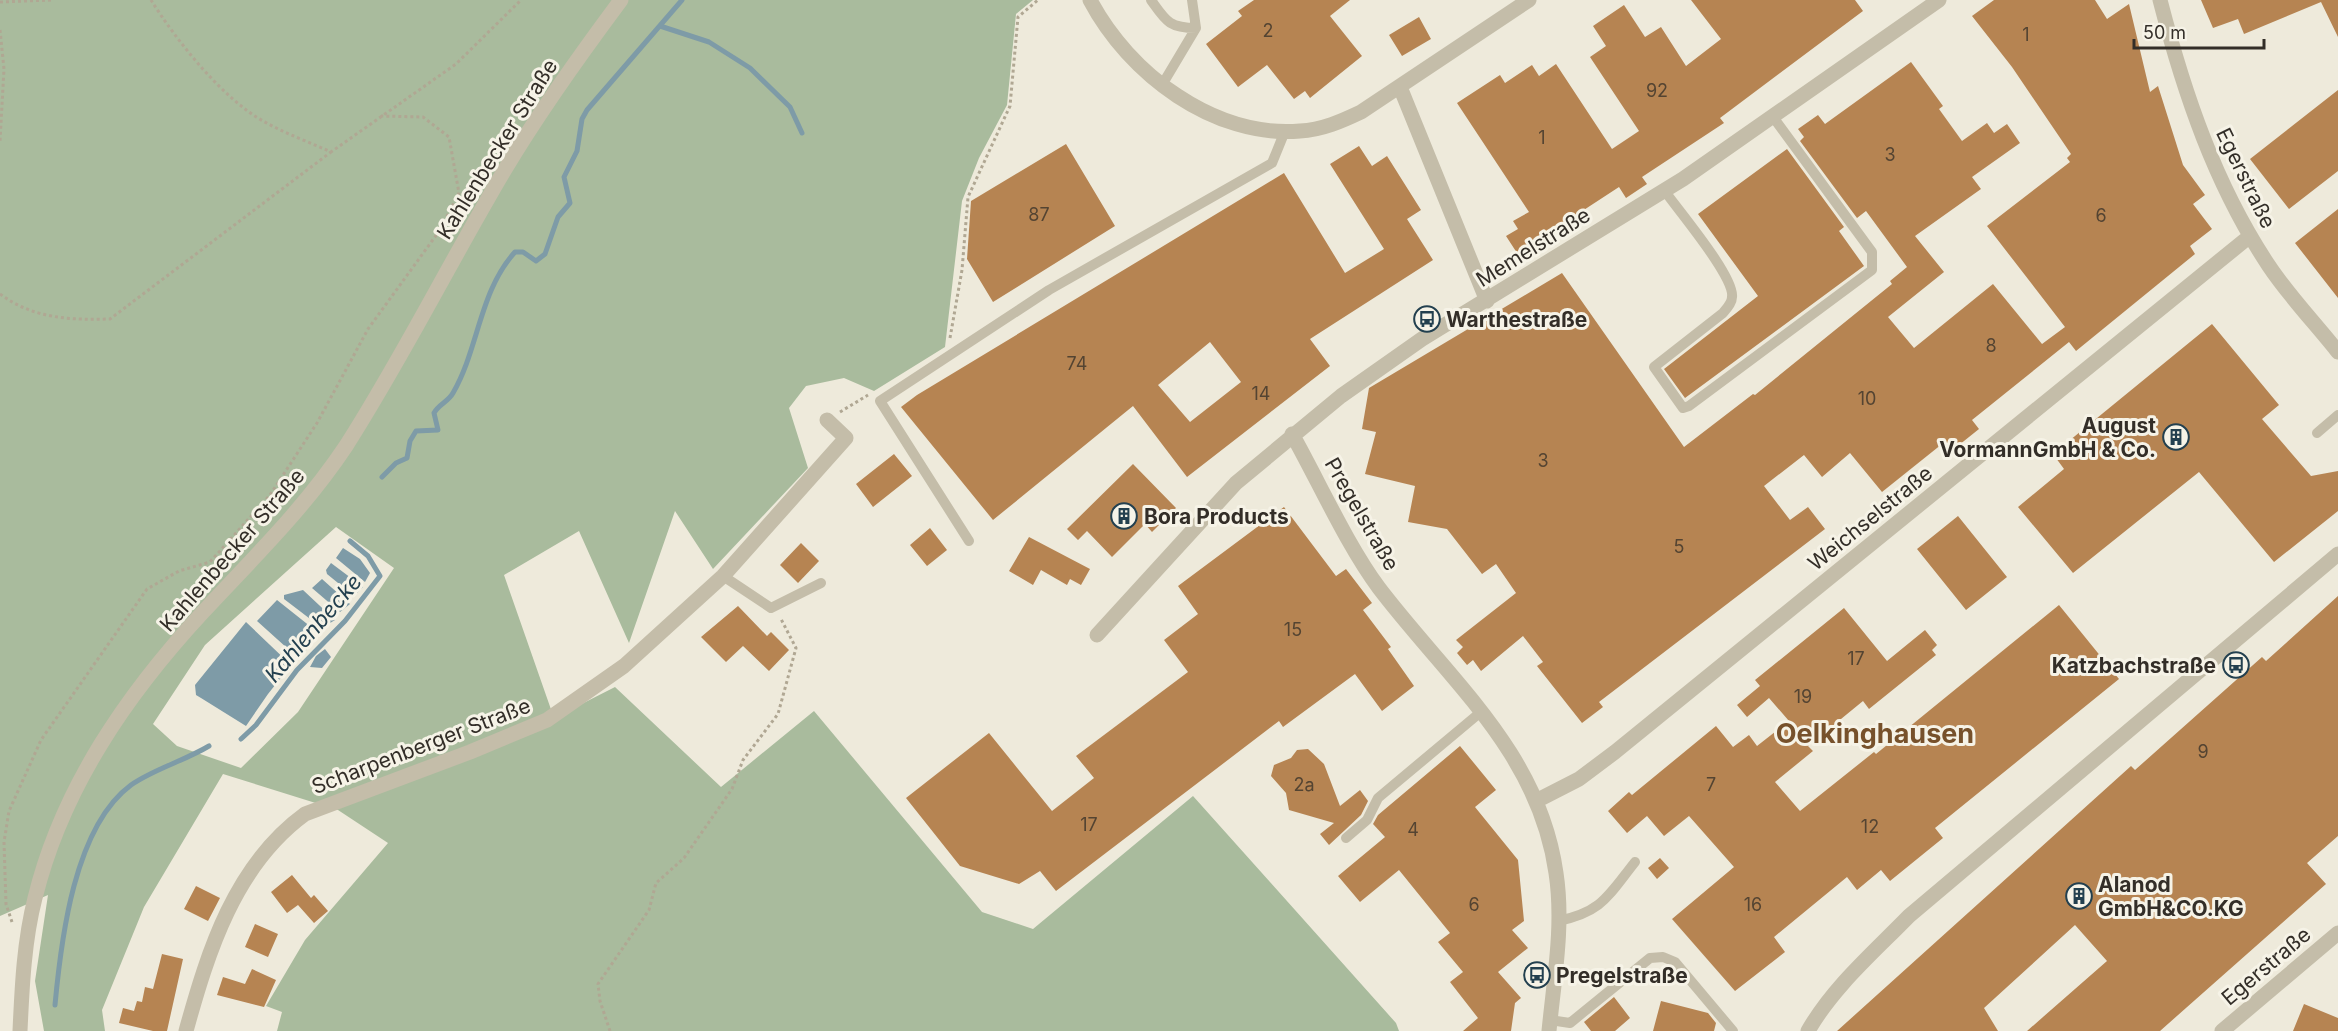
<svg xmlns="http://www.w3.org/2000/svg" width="2338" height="1031" viewBox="0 0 2338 1031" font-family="Inter,sans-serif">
	<rect width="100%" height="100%" fill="#eeeadb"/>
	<path fill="#a9bb9d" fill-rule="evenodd" d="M0,0H1033L1016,14L1007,105L979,158L962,201L945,347L874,391L844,378L806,386L789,408L808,468L713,569L675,511L629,643L579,531L504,575L554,718L615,687L721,787L814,711L982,912L1033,929L1193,796L1396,1023L1399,1031H277L282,1012L266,1006L305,940L388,843L338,810L223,774L144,907L102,1010L105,1031H44L35,981L48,895L0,916ZM336,527L394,568L298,712L241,768L177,746L153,724L205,645Z"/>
	<path fill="#7e9ba7" d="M343,548L360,559L370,573L365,582L336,558Z
		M331,563L363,587L354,596L327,574L326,570Z
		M322,579L350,604L340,612L312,588Z
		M303,590L335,620L322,628L284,599V595Z
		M277,600L311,627L316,639L300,657H297L257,621Z
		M246,622L291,665L268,694L246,726L201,698L196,695L195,685Z
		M325,649L331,657L322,668L310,667L316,656Z"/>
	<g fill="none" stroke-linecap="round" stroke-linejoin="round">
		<path stroke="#7e9ba7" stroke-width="5" d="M660,26L709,42L750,68L790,107L802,133
			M382,477L396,463L407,458L410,441L416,431L438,430L434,413C439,404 448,402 453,393C479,348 479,292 515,252H523L536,261L545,254L558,217L570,203L564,177L577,151L582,119L587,110L682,0
			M241,739L256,725L297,670L345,621L380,576L368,556L350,541
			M55,1005C61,940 74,827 131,785C154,769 184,761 209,746"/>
	</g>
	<path fill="#b68452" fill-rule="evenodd" d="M1254,0H1350L1330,16L1362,56L1310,98L1305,91L1294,99L1267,65L1238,87L1206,44L1242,16L1238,11Z
		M1691,0H1855L1863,11L1720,118L1724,123L1642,177L1647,184L1626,198L1619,187L1544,236L1550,244L1536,253L1530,245L1517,253L1506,236L1518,229L1513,221L1529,212L1457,103L1500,75L1505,83L1532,65L1539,76L1556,64L1612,149L1639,131L1590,57L1606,46L1593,26L1624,5L1645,37L1661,27L1686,66L1721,39Z
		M1994,0H2095L2107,19L2129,4L2150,92L2158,86L2183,165L2205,195L2193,204L2212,229L2190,246L2195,254L2076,351L2069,342L1972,420L1979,429L1949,453L1942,444L1882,492L1850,453L1822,477L1804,455L1764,486L1790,520L1808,507L1825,529L1599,702L1603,707L1582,723L1537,666L1543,662L1523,636L1481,671L1473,660L1467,665L1457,653L1463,647L1456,640L1516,593L1496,564L1482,574L1447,529L1408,522L1415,486L1365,474L1376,432L1362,429L1369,388L1562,273L1684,447L1753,394L1755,395L1892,284L1890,281L1907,267L1866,211L1857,218L1800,141L1804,137L1798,129L1818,115L1825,124L1911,62L1943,106L1939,109L1962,141L1987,123L1994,133L2007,124L2020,143L1972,177L1981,189L1915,236L1944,272L1888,317L1914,348L1993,284L2042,344L2065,327L1987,226L2070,162L2067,158L2071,154L2012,67L1972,16Z
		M2201,0H2338V37L2321,2L2244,34L2238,19L2213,28Z
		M1419,17L1431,39L1402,56L1389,35Z
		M2338,90V171L2289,209L2250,159Z
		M1066,144L1115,226L993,302L967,259L971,201Z
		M1359,146L1372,166L1387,156L1421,210L1407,219L1433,260L1310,339L1330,366L1187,477L1133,406L993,520L901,407L917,395L1284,173L1345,273L1384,249L1330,164ZM1210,342L1241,382L1190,422L1158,385Z
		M1787,149L1844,227L1839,231L1864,266L1685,398L1664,369L1758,296L1698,214Z
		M2338,209V298L2295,243Z
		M2212,324L2279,405L2262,419L2311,476L2338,471V511L2274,562L2199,472L2073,573L2018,507L2064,469L2053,454Z
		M894,454L912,476L873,507L856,484Z
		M1133,464L1176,508L1152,532L1145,524L1112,557L1087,531L1078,540L1067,529Z
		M1284,507L1336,576L1346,569L1372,603L1363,610L1391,647L1388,649L1414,686L1382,711L1355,674L1283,727L1279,721L1056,891L1040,871L1019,884L960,866L906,798L989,733L1052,811L1094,778L1076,756L1188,672L1164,640L1198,614L1178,586Z
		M1958,516L2007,577L1966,610L1917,549Z
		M930,528L947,550L927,566L910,545Z
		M1029,537L1090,569L1081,585L1070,579L1067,585L1041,570L1033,585L1009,571Z
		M801,543L819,561L798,583L780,565Z
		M2338,596V836L2307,863L2326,884L2160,1031H2027L2107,961L2075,925L1984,1008L1998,1031H1837L2131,766L2135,770L2262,657L2266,661Z
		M2059,605L2119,679L1935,828L1943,838L1890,881L1881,870L1857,890L1847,877L1774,937L1785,952L1735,991L1672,919L1734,867L1689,816L1664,836L1647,816L1627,833L1608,811L1629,792L1632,795L1716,726L1733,747L1749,735L1757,746L1789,721L1769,698L1747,717L1737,705L1760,686L1755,680L1844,608L1887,661L1925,630L1937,645L1932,650L1936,655L1869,709L1863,701L1808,746L1813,751L1775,782L1800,811L1874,752L1876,754Z
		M738,606L767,636L771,632L789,650L769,671L743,646L726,662L701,637Z
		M1460,746L1496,790L1475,807L1518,860L1524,921L1512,930L1528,948L1498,972L1521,998L1515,1003L1511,1031H1463L1478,1018L1450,982L1463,972L1438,942L1450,933L1399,870L1360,902L1338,876L1385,837L1373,824L1378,815Z
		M1308,749L1324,764L1340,806L1360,790L1368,801L1361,815L1329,845L1320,834L1334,823L1289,810L1286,793L1271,776L1274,765L1291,758L1297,750Z
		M1660,858L1669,868L1657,879L1648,868Z
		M292,875L311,898L314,895L328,911L314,923L298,905L287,913L271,892Z
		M196,886L220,898L208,921L184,909Z
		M255,924L278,934L268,957L245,947Z
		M162,954L183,959L167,1031H153L119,1023L123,1008L134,1011L137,1001L142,1002L145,987L153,989Z
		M252,969L276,980L264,1007L217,995L223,977L245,984Z
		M1614,997L1630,1018L1615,1031H1591L1584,1022Z
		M1661,1001L1708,1013L1716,1023L1714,1031H1653Z
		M2304,1004L2338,1018V1031H2293Z"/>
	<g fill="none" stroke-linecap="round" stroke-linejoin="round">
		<path stroke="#b0a793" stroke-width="3" stroke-dasharray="3 3" stroke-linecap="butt" d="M151,0C176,40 222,98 263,121C284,133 309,142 331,152L456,64L521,0
			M0,2L52,0
			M0,30L4,69L0,141
			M0,294C34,319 70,320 110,319L331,152
			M950,338L962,270L968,197L1010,106L1018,17L1038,0
			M840,412L868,395
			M12,922L6,904L4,842L9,811L41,740L147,589L179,571L210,562L270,495L317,423L368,329L440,230L459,193L449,137L423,117L381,116
			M610,1031L600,1001L598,984L649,910L656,883L684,858L732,789L743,760L778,714L796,648L781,619"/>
		<path stroke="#c4bda9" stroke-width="10" d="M1151,0C1166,21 1169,28 1196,28
			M1162,85L1196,28L1192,0
			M1664,190C1678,210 1735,277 1732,297C1732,303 1727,308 1723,313L1654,367L1683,408L1689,406L1872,270V252L1773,117
			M2317,433L2338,415
			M969,541L880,401L1049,290L1272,163L1285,131
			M723,576L771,608L821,583
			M1346,838L1367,820L1378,798L1482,711
			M1558,921C1602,912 1608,896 1635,862
			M1550,1020L1570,1023L1650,958L1663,957L1675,962L1733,1031"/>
		<path stroke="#c4bda9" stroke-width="15" d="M1090,0C1129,74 1214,138 1300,131C1322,130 1342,121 1361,112L1529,0
			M2160,0C2184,93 2215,185 2269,266C2289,296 2315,323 2338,352
			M1400,87L1487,301
			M1292,434C1319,482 1347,545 1379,588C1449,680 1539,752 1556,873C1564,925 1554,979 1549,1031
			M1097,635L1236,483L1341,396L1422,339L1683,179L1939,0
			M1538,800L1579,779L1615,752L2250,236
			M20,1031C22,987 24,941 35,898C62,788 127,694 203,612C254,557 304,509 346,446C403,357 450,262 504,171C539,112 580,55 621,0
			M186,1031C208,951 235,865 305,814L470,752L547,720L624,666L723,576L846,438L827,420
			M1808,1031C1833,987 1874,952 1909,916L2338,554
			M2222,1031L2338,933"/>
	</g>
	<defs>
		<g id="bus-ring" transform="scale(1.35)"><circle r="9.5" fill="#f6f3e7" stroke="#23404f" stroke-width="1.5"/><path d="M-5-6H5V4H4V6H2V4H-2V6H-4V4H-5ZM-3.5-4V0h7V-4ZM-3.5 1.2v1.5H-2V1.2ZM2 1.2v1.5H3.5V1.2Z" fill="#23404f"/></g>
		<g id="building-ring" transform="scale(1.35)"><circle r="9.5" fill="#f6f3e7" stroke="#23404f" stroke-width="1.5"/><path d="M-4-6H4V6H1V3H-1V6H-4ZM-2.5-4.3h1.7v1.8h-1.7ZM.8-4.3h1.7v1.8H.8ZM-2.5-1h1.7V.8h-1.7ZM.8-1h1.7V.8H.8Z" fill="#23404f"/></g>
	</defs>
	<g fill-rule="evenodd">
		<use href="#bus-ring" x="1427" y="319"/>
		<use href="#building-ring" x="2176" y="437"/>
		<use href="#building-ring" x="1124" y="516"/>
		<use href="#bus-ring" x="2236" y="665"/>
		<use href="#building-ring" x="2079" y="896"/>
		<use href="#bus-ring" x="1537" y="975"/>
	</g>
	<g text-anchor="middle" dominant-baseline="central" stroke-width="6" stroke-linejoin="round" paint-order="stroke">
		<g font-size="18" fill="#544432">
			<text x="1268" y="30">2</text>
			<text x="2026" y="34">1</text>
			<text x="1657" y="90">92</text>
			<text x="1542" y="137">1</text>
			<text x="1890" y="154">3</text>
			<text x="1039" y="214">87</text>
			<text x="2101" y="215">6</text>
			<text x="1991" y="345">8</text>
			<text x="1077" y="363">74</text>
			<text x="1261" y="393">14</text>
			<text x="1867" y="398">10</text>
			<text x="1543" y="460">3</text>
			<text x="1679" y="546">5</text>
			<text x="1293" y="629">15</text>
			<text x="1856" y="658">17</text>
			<text x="1803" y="696">19</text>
			<text x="2203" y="751">9</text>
			<text x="1304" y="784">2a</text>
			<text x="1711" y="784">7</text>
			<text x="1089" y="824">17</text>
			<text x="1870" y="826">12</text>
			<text x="1413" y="829">4</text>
			<text x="1474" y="904">6</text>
			<text x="1753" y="904">16</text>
		</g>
		<g font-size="21" fill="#332e28" stroke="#f6f3e7">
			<text transform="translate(497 149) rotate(-58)">Kahlenbecker Straße</text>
			<text transform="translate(2246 178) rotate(64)">Egerstraße</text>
			<text transform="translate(1533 247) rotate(-32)">Memelstraße</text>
			<text transform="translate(1362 514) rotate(60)">Pregelstraße</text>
			<text transform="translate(1870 518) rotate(-39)">Weichselstraße</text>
			<text transform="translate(232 550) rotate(-49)">Kahlenbecker Straße</text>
			<text transform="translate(421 746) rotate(-21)">Scharpenberger Straße</text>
			<text transform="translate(2266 966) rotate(-40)">Egerstraße</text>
		</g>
		<g font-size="21" font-weight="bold" fill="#332e28" stroke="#f6f3e7" text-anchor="start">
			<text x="1446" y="319">Warthestraße</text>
			<text x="2156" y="425" text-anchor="end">August<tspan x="2156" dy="24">VormannGmbH &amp; Co.</tspan></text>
			<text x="1144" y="516">Bora Products</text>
			<text x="2216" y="665" text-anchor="end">Katzbachstraße</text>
			<text x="2098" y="884">Alanod<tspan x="2098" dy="24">GmbH&amp;CO.KG</tspan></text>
			<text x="1556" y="975">Pregelstraße</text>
		</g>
		<g font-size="22" font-style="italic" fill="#23404f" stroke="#f6f3e7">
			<text transform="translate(313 628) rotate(-49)">Kahlenbecke</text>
		</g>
		<g font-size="27" font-weight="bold" fill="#77512b" stroke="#f6f3e7">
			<text x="1875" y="733">Oelkinghausen</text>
		</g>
	</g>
	<path d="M2134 39v9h130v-9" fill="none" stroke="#332e28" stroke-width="3"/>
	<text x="2143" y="39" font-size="18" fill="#332e28" stroke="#f6f3e7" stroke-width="4.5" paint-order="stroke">50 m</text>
</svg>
